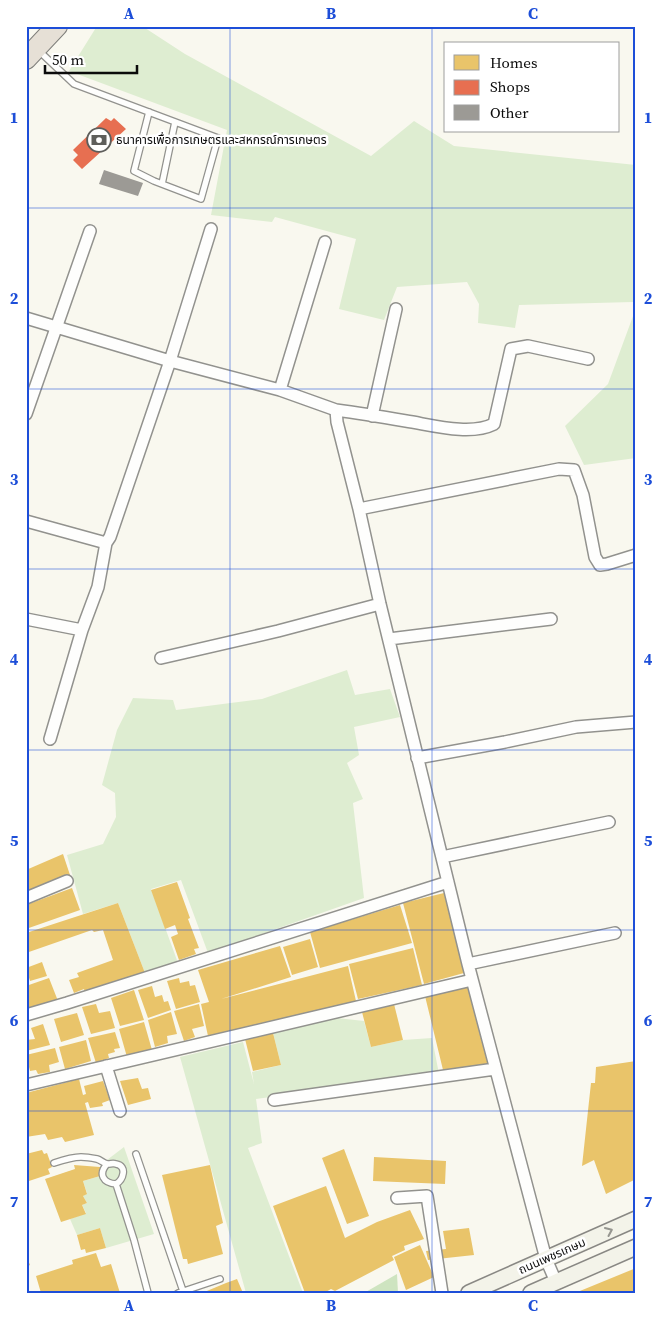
<svg xmlns="http://www.w3.org/2000/svg" width="662" height="1319" viewBox="0 0 662 1319" font-family="'Source Serif 4','Noto Sans Thai',serif">
	<rect width="100%" height="100%" fill="#f9f8ef"/>
	<path fill="#deedd1" d="M97,26H142L185,54L371,156L414,121L454,146L636,165V299L633,302L519,305L515,328L478,323L479,304L467,282L397,287L384,320L339,309L356,239L275,217L272,222L211,215L227,130L69,71Z
		M636,308V458L584,465L565,426L608,384Z
		M347,670L355,695L390,689L400,717L354,727L359,755L347,763L363,799L353,803L364,898L208,953L181,880L151,889L178,963L145,973L118,903L83,914L67,855L103,844L116,817L115,793L102,785L117,730L133,698L173,700L176,710L262,699Z
		M337,1018L364,1021L371,1047L403,1040L432,1038L439,1074L256,1099L262,1143L248,1148L303,1293H246L180,1057L243,1042L254,1084L252,1072L281,1065L273,1033Z
		M124,1147L154,1234L106,1248L100,1228L77,1235L70,1219L86,1213L82,1205L87,1203L83,1196L87,1193L83,1181L100,1176V1167L107,1160Z"/>
	<path fill="#cee4c0" d="M397,1274L398,1293H364Z"/>
	<path fill="#e9c46a" d="M63,854L70,875L26,894V870Z
		M177,882L190,918L188,919L199,948L194,949L196,954L179,960L171,937L178,934L175,925L165,929L151,890Z
		M72,888L80,910L26,929V905Z
		M444,893L464,973L424,984L403,903Z
		M118,903L145,973L85,994L84,989L74,993L69,980L79,977L77,973L113,960L103,930L94,932L92,930L26,953V933Z
		M400,905L412,943L320,968L310,932Z
		M310,939L318,967L292,975L283,947Z
		M280,946L291,977L221,999L348,966L356,1001L208,1036L201,1004L209,1002L198,970Z
		M413,948L422,985L358,999L349,964Z
		M42,962L47,976L30,981L26,968Z
		M49,978L58,1001L26,1010V986Z
		M179,978L180,983L189,981L190,986L195,985L200,1002L176,1009L167,981Z
		M467,985L488,1065L444,1074L425,996Z
		M152,986L155,997L162,995L164,1002L168,1001L171,1010L148,1018L138,990Z
		M134,990L144,1020L120,1026L111,998Z
		M96,1004L99,1013L110,1011L115,1028L91,1034L82,1007Z
		M199,1004L204,1026L192,1029L195,1037L184,1041L174,1011Z
		M394,1004L403,1040L371,1047L362,1012Z
		M171,1012L177,1034L167,1036L168,1043L155,1047L148,1020Z
		M77,1013L84,1035L61,1042L54,1019Z
		M144,1022L152,1050L127,1057L119,1029Z
		M43,1024L50,1045L26,1051V1040L35,1039L31,1028Z
		M115,1032L120,1048L114,1049L115,1052L108,1054L109,1058L96,1063L88,1038Z
		M273,1033L281,1065L253,1071L245,1039Z
		M86,1040L91,1061L65,1069L59,1047Z
		M55,1048L59,1062L49,1065L50,1072L38,1074L36,1070L30,1071L26,1055Z
		M636,1061V1179L606,1194L594,1160L582,1166L591,1083H595L596,1067Z
		M138,1078L142,1089L148,1088L151,1099L128,1105L120,1081Z
		M79,1079L83,1095L86,1094L84,1086L103,1081L110,1100L102,1103L103,1106L90,1108L88,1102L85,1103L94,1135L65,1142L62,1137L48,1140L45,1134L26,1137V1093Z
		M344,1149L369,1216L347,1224L322,1158Z
		M42,1150L44,1154L47,1153L52,1167L48,1169L50,1174L29,1181L26,1175V1154Z
		M374,1157L446,1161L445,1184L373,1181Z
		M74,1165L100,1167V1176L83,1181L87,1194L83,1196L87,1203L82,1205L86,1214L61,1222L45,1179L75,1169Z
		M210,1165L223,1223L216,1226L223,1254L188,1264L187,1259H183L162,1175Z
		M326,1186L345,1238L377,1222L410,1210L424,1239L404,1246L405,1250L392,1256L394,1260L335,1291L331,1289L324,1293H305L273,1206Z
		M100,1228L106,1248L86,1253L85,1249L81,1250L77,1235Z
		M469,1228L474,1255L428,1260L426,1251L446,1249L443,1231Z
		M420,1245L434,1277L406,1290L394,1257Z
		M96,1253L101,1267L111,1264L120,1293H41L36,1276L73,1264L72,1260Z
		M26,1255L30,1265L26,1267Z
		M636,1268V1293H575Z
		M237,1279L243,1293H202L226,1283Z"/>
	<path fill="#e76f51" d="M106,118L111,121L114,118L126,129L82,169L73,160L78,155L73,150Z"/>
	<path fill="#9c9a95" d="M104,170L143,183L138,196L99,184Z"/>
	<g fill="none" stroke-linecap="round" stroke-linejoin="round">
		<g stroke="#92928e" stroke-width="8">
			<path id="lane" d="M38,50L74,84L218,138L201,199L154,181L134,171L149,112
				M162,184L175,122
				M136,1154L183,1291
				M54,1163C63,1160 72,1157 81,1157C86,1157 92,1158 97,1159C101,1160 104,1164 108,1164C111,1164 113,1163 116,1164C128,1166 123,1180 116,1184
				M107,1164C98,1174 103,1183 116,1184
				M116,1184L134,1240L148,1293
				M178,1293L220,1279"/>
		</g>
		<g stroke="#92928e" stroke-width="14">
			<path id="street" d="M26,318L170,361L280,390L336,410L337,422L359,509L380,604L468,964L546,1259L556,1282
				M280,390L325,242
				M336,410C359,413 383,417 406,421C432,425 470,436 494,424L511,349L528,346L588,359
				M26,414L90,231
				M372,416L396,309
				M359,509L559,469L574,470L583,495L595,557L600,565L607,564L636,555
				M26,521L106,543
				M26,619L82,630
				M389,639L551,619
				M161,658L278,631L380,604
				M50,739L82,630L98,587L106,543L110,537L170,361L211,229
				M417,758L505,742L576,727L636,722
				M442,857L609,822
				M26,898L67,881
				M468,964L615,933
				M26,1015L67,1003L448,882
				M106,1066L120,1111
				M26,1085L472,980
				M274,1100L495,1069
				M397,1198L427,1196L442,1293"/>
		</g>
		<g stroke="#898884" stroke-width="18">
			<path id="secondary" d="M469,1293L636,1219
				M531,1293L636,1247"/>
		</g>
		<g stroke="#7f7f7b" stroke-width="22">
			<path id="highway" d="M26,59L57,26"/>
		</g>
		<use href="#lane" stroke="#fefefd" stroke-width="5.5"/>
		<use href="#street" stroke="#fefefd" stroke-width="11"/>
		<use href="#secondary" stroke="#f3f3e9" stroke-width="15"/>
		<use href="#highway" stroke="#e6e0d6" stroke-width="20"/>
	</g>
	<defs><path id="oneway-chevron" d="M-2-3.5L2.5 0L-2 3.5" fill="none" stroke-width="1.6" stroke-linecap="round" stroke-linejoin="round" transform="scale(1.25)"/></defs>
	<use stroke="#969690" href="#oneway-chevron" transform="translate(609 1231) rotate(-24)"/>
	<path fill="none" stroke="#1d4ed8" stroke-width="1" stroke-opacity="0.55" d="M230,26V1293M432,26V1293M26,208H636M26,389H636M26,569H636M26,750H636M26,930H636M26,1111H636"/>
	<defs>
		<g id="bank-ring" transform="scale(1.25)"><circle r="9.5" fill="#fff" stroke="#5e5e5b" stroke-width="1.5"/><path d="M-6-4H6V4H-6ZM0-2.3a2.3 2.3 0 1 0 0 4.6a2.3 2.3 0 1 0 0-4.6Z" fill="#5e5e5b"/></g>
	</defs>
	<g fill-rule="evenodd">
		<use href="#bank-ring" x="99" y="140"/>
	</g>
	<g text-anchor="middle" dominant-baseline="central" stroke-width="5" stroke-linejoin="round" paint-order="stroke">
		<g font-size="12" fill="#0b0b0b" stroke="#fff" text-anchor="start">
			<text x="116" y="140">ธนาคารเพื่อการเกษตรและสหกรณ์การเกษตร</text>
		</g>
		<g font-size="12" fill="#0b0b0b" stroke="#fff">
			<text transform="translate(552 1256) rotate(-24)">ถนนเพชรเกษม</text>
		</g>
	</g>
	<rect width="662" height="1319" fill="none" stroke="#ffffff" stroke-width="55"/>
	<rect x="444" y="42" width="175" height="90" fill="#ffffff" stroke="#9d9d9d"/>
	<rect x="454" y="55" width="25" height="15" fill="#e9c46a" stroke="#9d9d9d"/>
	<text x="490" y="68" font-size="15" fill="#0b0b0b">Homes</text>
	<rect x="454" y="80" width="25" height="15" fill="#e76f51" stroke="#9d9d9d"/>
	<text x="490" y="92" font-size="15" fill="#0b0b0b">Shops</text>
	<rect x="454" y="105" width="25" height="15" fill="#9c9a95" stroke="#9d9d9d"/>
	<text x="490" y="118" font-size="15" fill="#0b0b0b">Other</text>
	<path d="M45 65v8h92v-8" fill="none" stroke="#0b0b0b" stroke-width="2.5"/>
	<text x="52" y="65" font-size="15" fill="#0b0b0b" stroke="#ffffff" stroke-width="4" paint-order="stroke">50 m</text>
	<rect x="28" y="28" width="606" height="1264" fill="none" stroke="#1d4ed8" stroke-width="2"/>
	<g font-size="16" text-anchor="middle" font-weight="bold" fill="#1d4ed8">
		<text x="129" y="19">A</text>
		<text x="331" y="19">B</text>
		<text x="533" y="19">C</text>
		<text x="14" y="123">1</text>
		<text x="648" y="123">1</text>
		<text x="14" y="304">2</text>
		<text x="648" y="304">2</text>
		<text x="14" y="485">3</text>
		<text x="648" y="485">3</text>
		<text x="14" y="665">4</text>
		<text x="648" y="665">4</text>
		<text x="14" y="846">5</text>
		<text x="648" y="846">5</text>
		<text x="14" y="1026">6</text>
		<text x="648" y="1026">6</text>
		<text x="14" y="1207">7</text>
		<text x="648" y="1207">7</text>
		<text x="129" y="1311">A</text>
		<text x="331" y="1311">B</text>
		<text x="533" y="1311">C</text>
	</g>
</svg>
